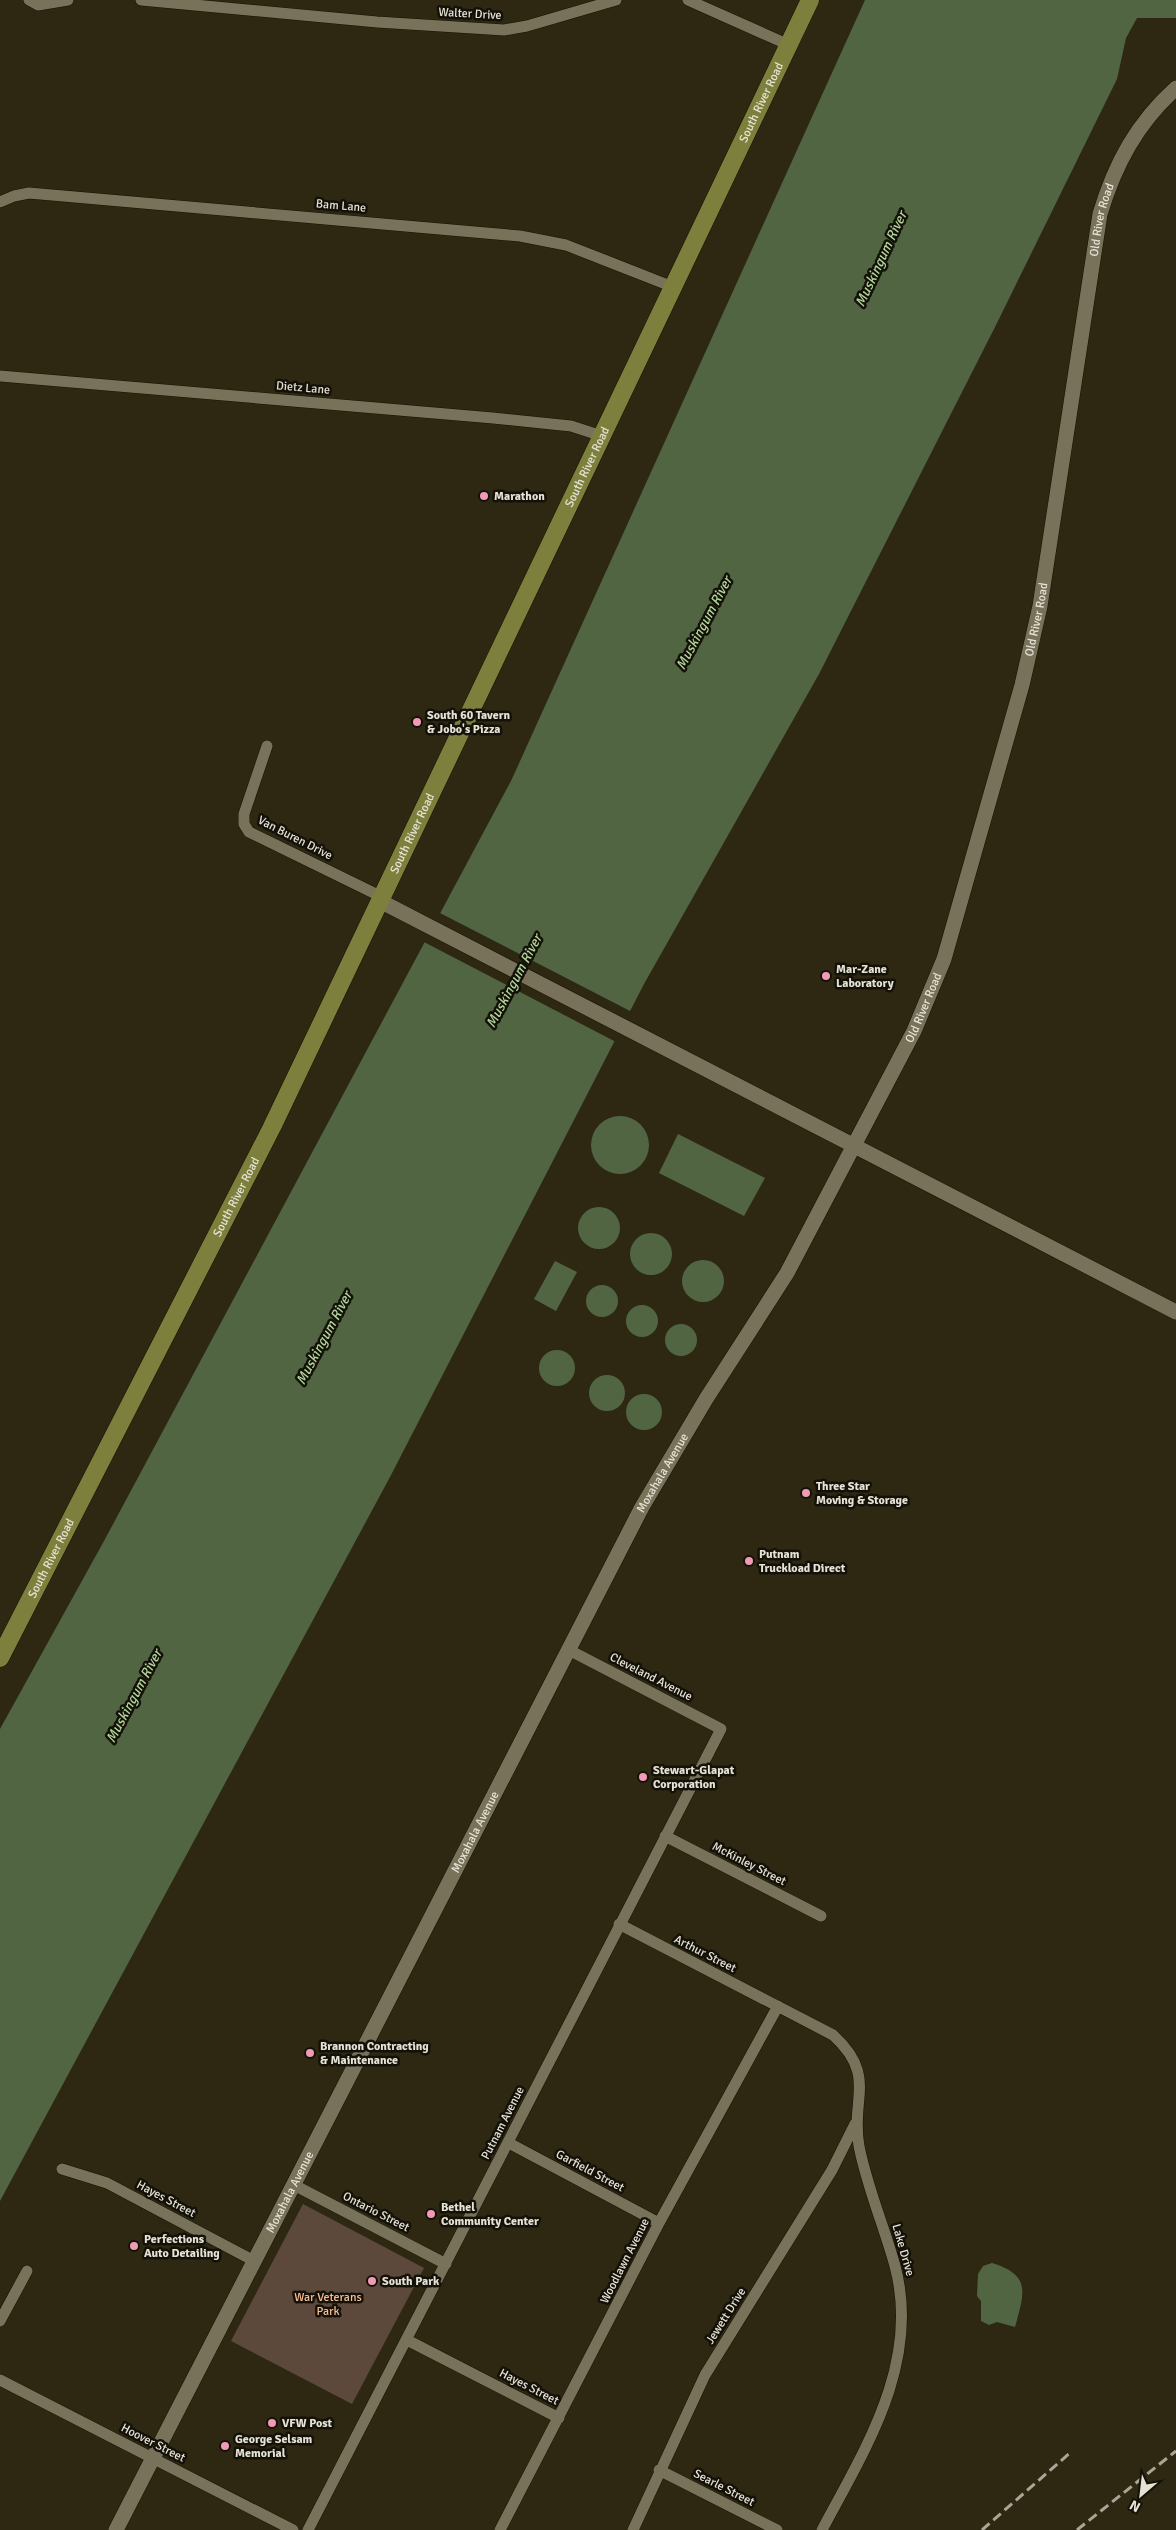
<svg xmlns="http://www.w3.org/2000/svg" width="1176" height="2530" viewBox="0 0 1176 2530" font-family="Signika,sans-serif">
	<rect width="100%" height="100%" fill="#2e2813"/>
	<path fill="#5d493b" d="M303,2204L424,2268L352,2404L231,2341Z"/>
	<path fill="#516543" d="M865,0H1176V18H1137L1126,38L1117,79L996,325L819,674L644,984L390,1477L0,2201V1729L104,1541L511,781Z
		M591 1145a29 29 0 1 1 58 0a29 29 0 1 1-58 0Z
		M678,1134L765,1178L744,1216L659,1173Z
		M578 1228a21 21 0 1 1 42 0a21 21 0 1 1-42 0Z
		M630 1254a21 21 0 1 1 42 0a21 21 0 1 1-42 0Z
		M682 1281a21 21 0 1 1 42 0a21 21 0 1 1-42 0Z
		M555,1261L577,1272L556,1311L534,1299Z
		M586 1301a16 16 0 1 1 32 0a16 16 0 1 1-32 0Z
		M626 1321a16 16 0 1 1 32 0a16 16 0 1 1-32 0Z
		M665 1340a16 16 0 1 1 32 0a16 16 0 1 1-32 0Z
		M539 1368a18 18 0 1 1 36 0a18 18 0 1 1-36 0Z
		M589 1393a18 18 0 1 1 36 0a18 18 0 1 1-36 0Z
		M626 1412a18 18 0 1 1 36 0a18 18 0 1 1-36 0Z
		M992,2263C1032,2275 1024,2294 1015,2327L997,2322L989,2325L981,2321V2301L977,2296L978,2274L983,2266Z"/>
	<path fill="#2e2813" d="M438,912L632,1012L616,1042L422,941Z"/>
	<g fill="none" stroke-linecap="round" stroke-linejoin="round">
		<g stroke="#161100" stroke-width="12">
			<path id="street" d="M29,0L38,5L68,0
				M141,0L377,22L504,30L527,26L616,0
				M688,0L789,45
				M0,202L14,196L29,193L520,236L566,245L673,287
				M0,376L493,418L571,426L602,436
				M267,746L244,814V824L249,832L382,897
				M665,1836L821,1916
				M619,1924L833,2035C878,2076 850,2099 859,2146C867,2187 884,2226 895,2266C921,2363 865,2449 822,2530
				M509,2143L659,2223
				M62,2169L107,2183L254,2261
				M294,2185L446,2264
				M0,2321L27,2271
				M407,2340L559,2418
				M0,2380L293,2530
				M659,2470L777,2530
				M308,2530L721,1729L569,1650
				M500,2530L659,2223L778,2006
				M633,2530L705,2375L832,2170L855,2124"/>
		</g>
		<g stroke="#161100" stroke-width="16">
			<g id="secondary">
				<path d="M380,901L1176,1312"/>
				<path id="s1" d="M116,2530L642,1507L706,1399L787,1273L914,1031L944,959L1022,685L1040,606L1100,214C1115,164 1137,123 1176,88"/>
			</g>
		</g>
		<g stroke="#161100" stroke-width="19">
			<g id="primary">
				<path id="s2" d="M0,1658L272,1127L810,0"/>
			</g>
		</g>
		<use href="#street" stroke="#78725a" stroke-width="11"/>
		<use href="#secondary" stroke="#78725a" stroke-width="15"/>
		<use href="#primary" stroke="#7d803c" stroke-width="18"/>
		<path stroke="#aaa696" stroke-width="3" stroke-dasharray="10 5" stroke-linecap="butt" d="M982,2530L1071,2452
			M1077,2530L1176,2451"/>
	</g>
	<g fill="#f09ab6" stroke="#131108" stroke-width="2">
		<circle cx="484" cy="496" r="5"/>
		<circle cx="417" cy="722" r="5"/>
		<circle cx="826" cy="976" r="5"/>
		<circle cx="806" cy="1493" r="5"/>
		<circle cx="749" cy="1561" r="5"/>
		<circle cx="643" cy="1777" r="5"/>
		<circle cx="310" cy="2053" r="5"/>
		<circle cx="431" cy="2214" r="5"/>
		<circle cx="134" cy="2246" r="5"/>
		<circle cx="372" cy="2281" r="5"/>
		<circle cx="272" cy="2423" r="5"/>
		<circle cx="225" cy="2446" r="5"/>
	</g>
	<g text-anchor="middle" dominant-baseline="central" stroke-width="5" stroke-linejoin="round" paint-order="stroke">
		<g font-size="12" fill="#e6e3d6" stroke="#131108">
			<text transform="translate(470 14) rotate(3)">Walter Drive</text>
			<text stroke="none"><textPath href="#s2" startOffset="1732">South River Road</textPath></text>
			<text transform="translate(341 206) rotate(5)">Bam Lane</text>
			<text stroke="none"><textPath href="#s1" startOffset="2534">Old River Road</textPath></text>
			<text transform="translate(303 388) rotate(5)">Dietz Lane</text>
			<text stroke="none"><textPath href="#s2" startOffset="1328">South River Road</textPath></text>
			<text stroke="none"><textPath href="#s1" startOffset="2129">Old River Road</textPath></text>
			<text stroke="none"><textPath href="#s2" startOffset="922">South River Road</textPath></text>
			<text transform="translate(295 838) rotate(27)">Van Buren Drive</text>
			<text stroke="none"><textPath href="#s1" startOffset="1724">Old River Road</textPath></text>
			<text stroke="none"><textPath href="#s2" startOffset="518">South River Road</textPath></text>
			<text stroke="none"><textPath href="#s1" startOffset="1190">Moxahala Avenue</textPath></text>
			<text stroke="none"><textPath href="#s2" startOffset="112">South River Road</textPath></text>
			<text transform="translate(651 1677) rotate(27)">Cleveland Avenue</text>
			<text stroke="none"><textPath href="#s1" startOffset="785">Moxahala Avenue</textPath></text>
			<text transform="translate(749 1864) rotate(27)">McKinley Street</text>
			<text transform="translate(705 1954) rotate(27)">Arthur Street</text>
			<text transform="translate(503 2123) rotate(-63)">Putnam Avenue</text>
			<text transform="translate(590 2171) rotate(28)">Garfield Street</text>
			<text stroke="none"><textPath href="#s1" startOffset="380">Moxahala Avenue</textPath></text>
			<text transform="translate(166 2199) rotate(28)">Hayes Street</text>
			<text transform="translate(376 2212) rotate(27)">Ontario Street</text>
			<text transform="translate(903 2250) rotate(74)">Lake Drive</text>
			<text transform="translate(625 2261) rotate(-63)">Woodlawn Avenue</text>
			<text transform="translate(726 2316) rotate(-58)">Jewett Drive</text>
			<text transform="translate(529 2387) rotate(27)">Hayes Street</text>
			<text transform="translate(153 2443) rotate(27)">Hoover Street</text>
			<text transform="translate(724 2488) rotate(27)">Searle Street</text>
		</g>
		<g font-size="12" font-weight="bold" fill="#e6e3d6" stroke="#131108" text-anchor="start">
			<text x="494" y="496">Marathon</text>
			<text x="427" y="715">South 60 Tavern<tspan x="427" dy="14">&amp; Jobo's Pizza</tspan></text>
			<text x="836" y="969">Mar-Zane<tspan x="836" dy="14">Laboratory</tspan></text>
			<text x="816" y="1486">Three Star<tspan x="816" dy="14">Moving &amp; Storage</tspan></text>
			<text x="759" y="1554">Putnam<tspan x="759" dy="14">Truckload Direct</tspan></text>
			<text x="653" y="1770">Stewart-Glapat<tspan x="653" dy="14">Corporation</tspan></text>
			<text x="320" y="2046">Brannon Contracting<tspan x="320" dy="14">&amp; Maintenance</tspan></text>
			<text x="441" y="2207">Bethel<tspan x="441" dy="14">Community Center</tspan></text>
			<text x="144" y="2239">Perfections<tspan x="144" dy="14">Auto Detailing</tspan></text>
			<text x="382" y="2281">South Park</text>
			<text x="282" y="2423">VFW Post</text>
			<text x="235" y="2439">George Selsam<tspan x="235" dy="14">Memorial</tspan></text>
		</g>
		<g font-size="12" fill="#fabf95" stroke="#131108">
			<text x="328" y="2297">War Veterans<tspan x="328" dy="14">Park</tspan></text>
		</g>
		<g font-size="14" font-style="italic" fill="#b2d69b" stroke="#131108">
			<text transform="translate(881 259) rotate(-65)">Muskingum River</text>
			<text transform="translate(704 623) rotate(-62)">Muskingum River</text>
			<text transform="translate(514 981) rotate(-62)">Muskingum River</text>
			<text transform="translate(324 1338) rotate(-62)">Muskingum River</text>
			<text transform="translate(134 1696) rotate(-62)">Muskingum River</text>
		</g>
	</g>
	<g transform="translate(1141 2495) rotate(208)" stroke="#131108" stroke-width="4" paint-order="stroke">
	<path d="M0-4L9 19L0 12L-9 19Z" fill="#e6e3d6"/>
	<text y="-8" font-size="14" font-weight="bold" text-anchor="middle" fill="#e6e3d6">N</text>
	</g>
</svg>
